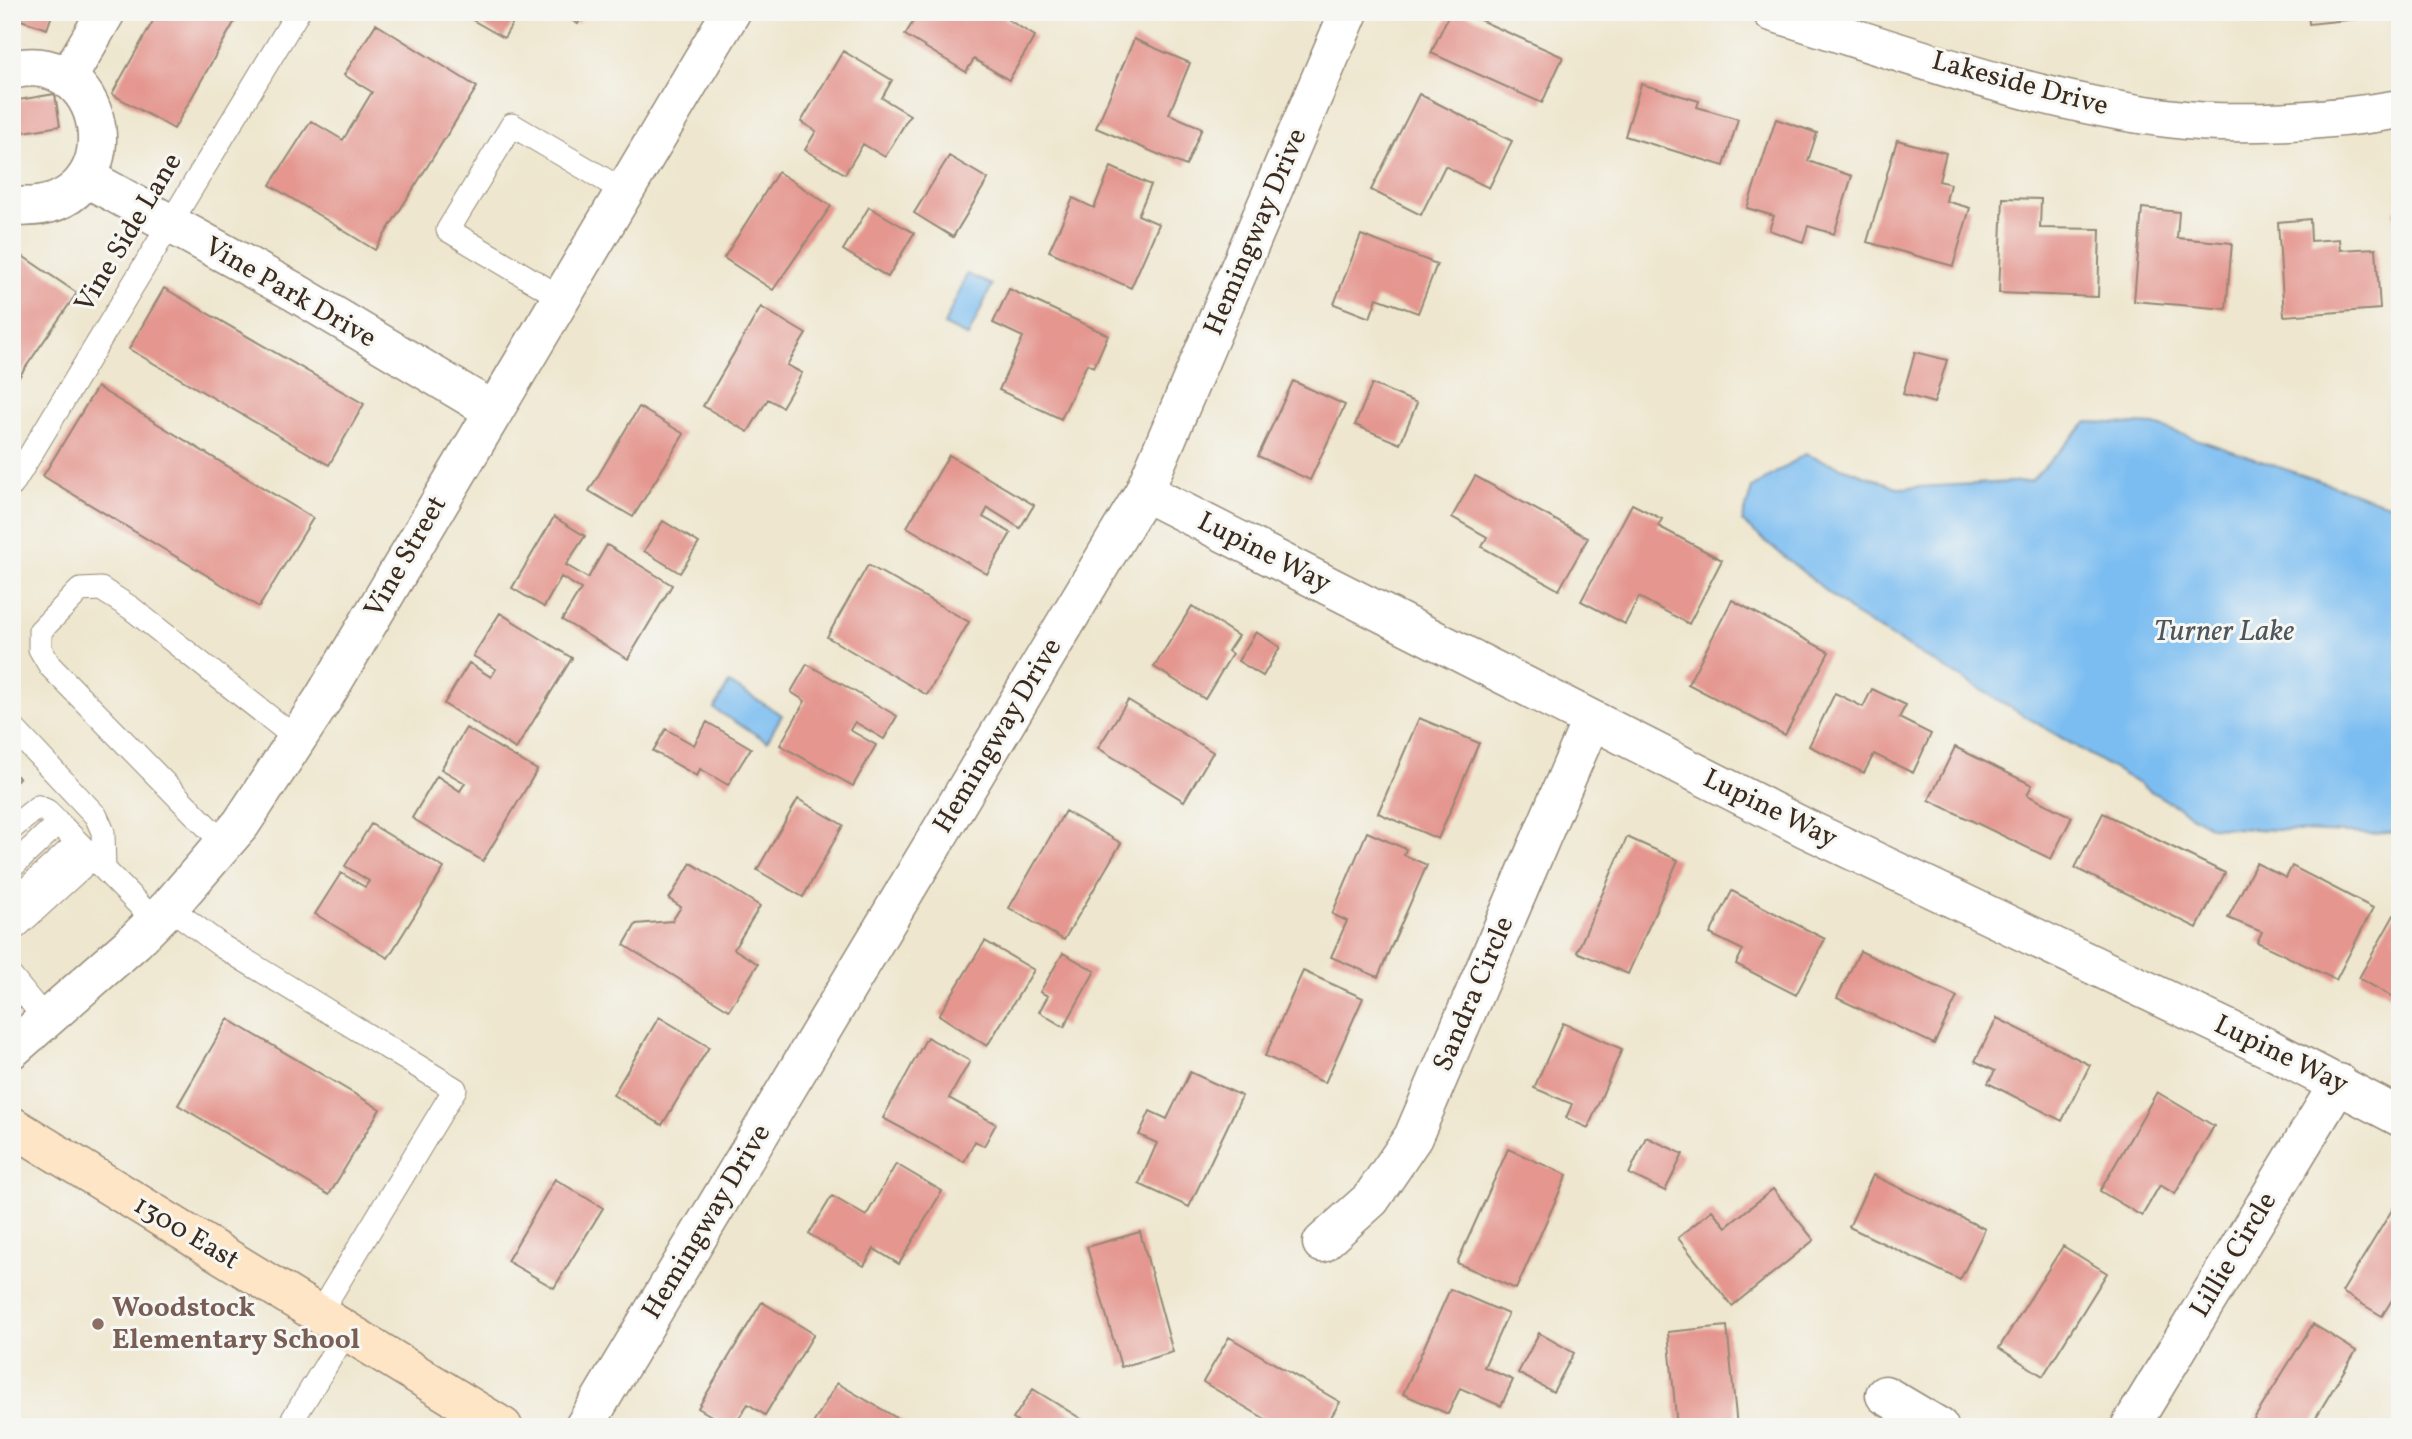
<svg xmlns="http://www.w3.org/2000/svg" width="2412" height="1439" viewBox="0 0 2412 1439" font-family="Vollkorn,serif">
	<rect width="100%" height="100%" fill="#f6f6f2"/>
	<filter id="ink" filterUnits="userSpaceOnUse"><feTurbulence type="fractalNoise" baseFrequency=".0143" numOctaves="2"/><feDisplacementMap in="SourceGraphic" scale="14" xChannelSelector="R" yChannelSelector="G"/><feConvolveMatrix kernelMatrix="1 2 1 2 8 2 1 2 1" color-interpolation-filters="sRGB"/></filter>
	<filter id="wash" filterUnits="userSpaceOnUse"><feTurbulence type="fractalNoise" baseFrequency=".00686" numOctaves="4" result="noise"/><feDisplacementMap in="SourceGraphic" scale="28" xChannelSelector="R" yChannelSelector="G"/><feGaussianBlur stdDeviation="1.57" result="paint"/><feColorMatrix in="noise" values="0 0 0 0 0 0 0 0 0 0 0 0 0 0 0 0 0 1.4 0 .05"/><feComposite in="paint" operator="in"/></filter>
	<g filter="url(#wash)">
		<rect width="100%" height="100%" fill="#eee6ce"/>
		<path fill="#7cbdf1" stroke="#5c7488" stroke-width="2" d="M967,274L992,285L968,337L944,325Z
			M2087,422L2155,425L2400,508V832L2371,834L2211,827L1857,616L1742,522L1752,488L1805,454L1900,488L2031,481Z
			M729,683L782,715L767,741L714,709Z"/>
		<g id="blocks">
			<path fill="#e4968f" d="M12,12H53L47,29L12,17Z
				M158,12H240L174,129L112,94Z
				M470,12H519L504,38L467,17Z
				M558,12H584L578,24Z
				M919,12H995L1035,36L1009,80L974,59L966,72L905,35Z
				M1240,12H1257L1254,18Z
				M1450,12H1462L1563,57L1542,103L1431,53Z
				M2170,12H2266L2265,22Z
				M2308,12H2355L2356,19L2309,24Z
				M376,24L477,87L375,250L270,185L311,121L343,140L372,92L344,75Z
				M1134,39L1190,63L1169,114L1202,128L1186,166L1096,128Z
				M843,51L892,80L882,98L910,115L885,157L863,144L845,174L805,150L816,131L801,122Z
				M1641,84L1699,101L1697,107L1738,119L1724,166L1625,136Z
				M55,94L60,126L12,134V101Z
				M1419,94L1512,141L1489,188L1445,166L1421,215L1371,190Z
				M1776,119L1817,133L1808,161L1852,176L1834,234L1808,226L1803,242L1769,230L1774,216L1747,208Z
				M1897,140L1946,153L1939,181L1950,184L1946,201L1970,208L1953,266L1867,242Z
				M949,156L988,179L953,237L914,213Z
				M1111,167L1151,185L1138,215L1159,224L1131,288L1049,251L1073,198L1094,208Z
				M778,172L831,206L773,290L724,258Z
				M2003,198L2041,199L2040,228L2100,229L2098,297L1999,293Z
				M869,207L914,233L888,277L843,250Z
				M2142,208L2179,212L2177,238L2232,243L2226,309L2134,301Z
				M2394,210H2400V241H2398Z
				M2310,219L2311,241L2339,239L2340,250L2376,248L2380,309L2284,316L2278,222Z
				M1361,235L1437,264L1418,313L1377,298L1370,318L1334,304Z
				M21,255L77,293L12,387V268Z
				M164,288L364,404L329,465L129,349Z
				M1009,289L1108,335L1094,367L1087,364L1061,419L999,390L1023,337L993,323Z
				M761,307L806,334L787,365L802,373L782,407L768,399L748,432L703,406Z
				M1915,352L1947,360L1934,403L1903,394Z
				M1293,381L1345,405L1310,480L1258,456Z
				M1372,384L1417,403L1400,444L1355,425Z
				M97,387L313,518L259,607L43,476Z
				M639,407L684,434L633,517L589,491Z
				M949,455L1034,505L1020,528L988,508L983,517L1011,533L987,574L907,527Z
				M1475,476L1588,538L1559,590L1482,547L1487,537L1452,517Z
				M1632,504L1662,519L1658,526L1722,560L1689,624L1639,597L1625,624L1581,601Z
				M554,517L585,536L566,565L588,578L607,545L672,585L628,659L562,620L581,589L561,577L544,607L512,588Z
				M663,521L699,543L680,573L644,551Z
				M868,565L969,622L927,695L827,637Z
				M1732,600L1829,652L1785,735L1688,684Z
				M1192,606L1238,636L1228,651L1232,654L1205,699L1154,667Z
				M500,613L572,658L516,749L444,704L469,663L491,677L496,669L473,656Z
				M1256,632L1280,647L1263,676L1238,661Z
				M807,664L897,716L884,739L855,722L850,730L876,745L853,786L780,745L805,701L791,692Z
				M1872,689L1906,705L1899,718L1931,734L1913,773L1874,754L1864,773L1809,746L1835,693L1863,707Z
				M1128,700L1213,752L1184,801L1098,748Z
				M1419,718L1479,743L1438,839L1378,813Z
				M707,722L751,748L728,785L700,769L697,776L653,751L666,729L694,745Z
				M466,728L537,770L483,861L412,818L437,776L460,791L465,783L441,769Z
				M1955,747L2032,785L2027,795L2072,817L2051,859L1929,800Z
				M12,771L19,778L12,785Z
				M798,799L843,825L803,897L757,870Z
				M1065,811L1121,843L1064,940L1009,908Z
				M2103,813L2225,873L2197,928L2075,868Z
				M371,824L444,868L388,958L315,914L341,873L365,887L369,881L345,866Z
				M1367,832L1406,849L1404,855L1427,865L1378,977L1331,957L1347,921L1332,914Z
				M1627,837L1678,860L1628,974L1577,952Z
				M691,863L760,906L734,949L758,964L729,1010L624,945L636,924L672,921L681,907L669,899Z
				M2256,863L2286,878L2292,866L2373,908L2336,980L2257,942L2262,932L2228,918Z
				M1732,891L1825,939L1796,995L1736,964L1743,950L1710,934Z
				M2394,915L2400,918V1001L2359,978Z
				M985,941L1034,970L987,1046L939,1015Z
				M1860,951L1957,997L1934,1044L1837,998Z
				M1063,953L1095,971L1064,1027L1039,1012L1048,996L1040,992Z
				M1303,971L1363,998L1325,1083L1265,1056Z
				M659,1017L709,1047L662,1125L613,1095Z
				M1997,1018L2090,1065L2062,1121L1988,1083L1995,1071L1975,1061Z
				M228,1019L380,1109L329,1195L178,1105Z
				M1563,1023L1622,1049L1588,1128L1566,1118L1572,1104L1534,1088Z
				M927,1037L970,1061L949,1098L996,1124L984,1146L975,1141L964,1162L883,1118Z
				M1190,1072L1242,1096L1189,1207L1139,1184L1157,1143L1139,1135L1150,1111L1167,1119Z
				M2157,1092L2214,1126L2175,1194L2160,1185L2142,1216L2100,1191Z
				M1646,1137L1683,1154L1665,1191L1629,1174Z
				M1508,1149L1567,1175L1516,1289L1457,1263Z
				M896,1164L942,1191L899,1264L874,1249L864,1266L809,1234L832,1196L866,1216Z
				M1873,1175L1985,1229L1960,1280L1849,1227Z
				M555,1179L603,1208L554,1288L507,1261Z
				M1773,1189L1814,1240L1732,1306L1678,1238L1712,1210L1726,1227Z
				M2395,1205L2400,1208V1287L2382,1316L2342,1292Z
				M1140,1232L1173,1352L1121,1367L1087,1247Z
				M2063,1246L2107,1273L2043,1376L1999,1348Z
				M1450,1289L1508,1314L1484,1367L1513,1380L1501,1406L1460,1388L1448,1414L1403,1394Z
				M762,1302L814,1334L765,1415L748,1404L733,1427H730L698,1408Z
				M2313,1324L2356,1351L2310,1427H2249Z
				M1727,1326L1737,1427H1677L1668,1332Z
				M1539,1333L1574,1353L1553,1392L1518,1373Z
				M1229,1337L1340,1402L1325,1427H1279L1203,1382Z
				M837,1383L912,1427H811Z
				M1033,1389L1083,1420L1079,1427H1025L1013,1419Z"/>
		</g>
	</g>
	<g filter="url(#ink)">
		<use href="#blocks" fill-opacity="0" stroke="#948876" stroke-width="2"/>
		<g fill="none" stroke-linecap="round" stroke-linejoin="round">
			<g stroke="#948876" stroke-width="25">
				<path id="service" d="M560,297L448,230L512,125L624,191
					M12,485L298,12
					M12,727L96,816L103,832L104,869
					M12,828L38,807L47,811L155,921
					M225,845L50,666L40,649V631L80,590L101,589L131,608L297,739
					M12,867L58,823
					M20,895L77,843
					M169,907L223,947L455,1089L319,1314
					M12,931L92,858
					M12,978L46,1020
					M288,1427L347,1331"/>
			</g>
			<g stroke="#948876" stroke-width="41">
				<path id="minor" d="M1772,12C1902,52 2032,101 2167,118C2234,127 2332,121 2400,109
					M12,70C113,44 137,218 12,206
					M67,79L106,12
					M87,178L293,291L492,410
					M1144,492L1805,828L2270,1049L2400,1117
					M1322,1243L1371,1199L1413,1137L1591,721
					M1885,1395L1939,1427
					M584,1427L1144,492L1349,12
					M2130,1427L2339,1083"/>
			</g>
			<g stroke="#948876" stroke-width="41">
				<path id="tertiary" d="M12,1049L135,941L169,907L241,824L323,699L731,12"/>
			</g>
			<g stroke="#948876" stroke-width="41">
				<path id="secondary" d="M12,1126L503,1427"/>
			</g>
			<use href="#service" stroke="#fff" stroke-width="23"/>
			<use href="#minor" stroke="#fff" stroke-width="38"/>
			<use href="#tertiary" stroke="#fff" stroke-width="38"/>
			<use href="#secondary" stroke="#fee5c5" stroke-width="38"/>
		</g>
	</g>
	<circle fill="#8d6e63" stroke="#f6f6f2" stroke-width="2.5" cx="98" cy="1324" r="7"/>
	<g text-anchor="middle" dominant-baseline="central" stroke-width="6" stroke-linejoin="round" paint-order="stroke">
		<g font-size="28" fill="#3b2a1e" stroke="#f6f6f2">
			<text transform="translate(2020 84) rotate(15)">Lakeside Drive</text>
			<text transform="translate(1256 232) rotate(-67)">Hemingway Drive</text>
			<text transform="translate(129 233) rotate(-59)">Vine Side Lane</text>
			<text transform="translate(290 293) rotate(30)">Vine Park Drive</text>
			<text transform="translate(1264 553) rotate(27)">Lupine Way</text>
			<text transform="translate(406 557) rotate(-60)">Vine Street</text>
			<text transform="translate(998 736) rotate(-59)">Hemingway Drive</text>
			<text transform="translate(1770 809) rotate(26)">Lupine Way</text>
			<text transform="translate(1474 994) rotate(-67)">Sandra Circle</text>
			<text transform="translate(2281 1055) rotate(26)">Lupine Way</text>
			<text transform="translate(707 1222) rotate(-59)">Hemingway Drive</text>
			<text transform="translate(186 1233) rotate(31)">1300 East</text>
			<text transform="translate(2234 1255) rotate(-59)">Lillie Circle</text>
		</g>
		<g font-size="28" font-weight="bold" fill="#785e54" stroke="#f6f6f2" text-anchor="start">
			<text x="112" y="1308">Woodstock<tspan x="112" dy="32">Elementary School</tspan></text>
		</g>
		<g font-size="30" font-style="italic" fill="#4e565d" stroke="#f6f6f2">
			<text x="2224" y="632">Turner Lake</text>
		</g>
	</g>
	<rect width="2412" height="1439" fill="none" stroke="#f6f6f2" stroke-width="42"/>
</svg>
